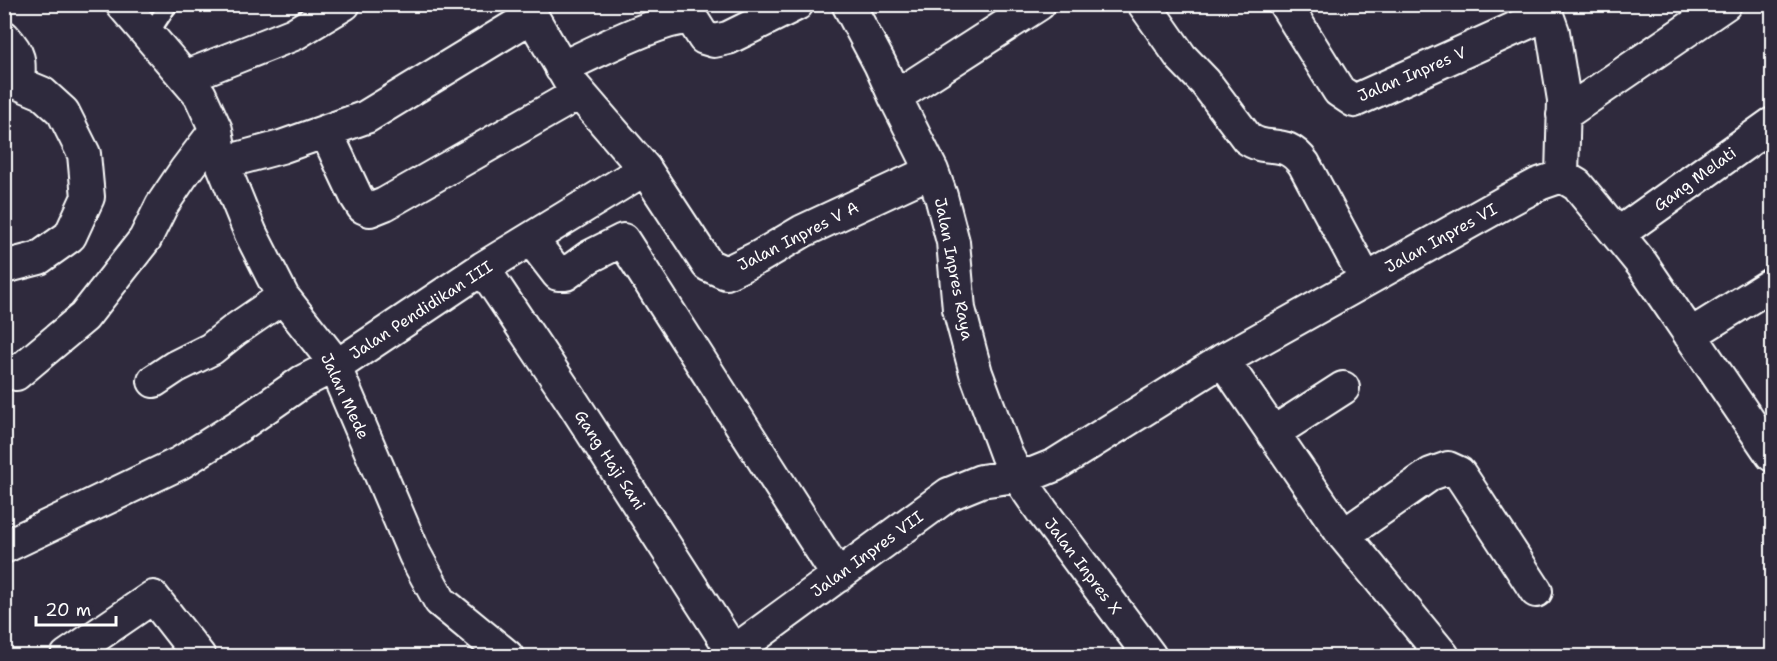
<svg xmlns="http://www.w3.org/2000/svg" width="1777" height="661" viewBox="0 0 1777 661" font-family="'Shantell Sans',sans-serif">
	<rect width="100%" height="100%" fill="#2f2a3d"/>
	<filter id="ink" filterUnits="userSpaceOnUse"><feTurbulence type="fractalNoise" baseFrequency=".0167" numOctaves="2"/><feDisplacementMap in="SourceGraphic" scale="12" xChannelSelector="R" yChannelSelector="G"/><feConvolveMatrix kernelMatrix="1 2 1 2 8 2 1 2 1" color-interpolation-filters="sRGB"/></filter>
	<g filter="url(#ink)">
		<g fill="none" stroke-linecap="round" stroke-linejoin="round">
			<g stroke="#fff" stroke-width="21">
				<path id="service" d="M148,36L169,4"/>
			</g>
			<g stroke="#fff" stroke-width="36">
				<path id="minor" d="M122,4L200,95L216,130L222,163L251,234L283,297L328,354L334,365L415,555L440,601L507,656
					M525,4L570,82L645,169L708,265L726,273L759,257L803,231L932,171
					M848,4L880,64L895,97L932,171L941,196L953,242L959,309L976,373L1006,454L1017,475L1042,511L1150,656
					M1144,4L1181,57L1205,82L1247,138C1268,154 1284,136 1304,164L1366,280
					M1285,4L1339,91L1354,101L1547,14
					M1543,4L1553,32L1564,100L1562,176
					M4,37C20,54 20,61 18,83
					M561,68C587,56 668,14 692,19L704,38L714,41L728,38L797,4
					M185,77L294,34L344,4
					M4,82L18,83L42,93L63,112L84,154L88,197L70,236L39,258L4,267
					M895,97L1039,4
					M1563,115L1725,4
					M326,132L356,196L363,207L370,210L385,204L579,93
					M222,163L281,147L366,117L532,16
					M1618,234L1772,124
					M531,239L558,274H566L589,257L623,240L838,576
					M483,268L574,404L734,653
					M1690,335L1772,284
					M1223,360L1341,532L1443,656
					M16,374L84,317L145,239L162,205L185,171L216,130
					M154,381L175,367L211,349L235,330L283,297
					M1273,433L1343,388
					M1344,535L1431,474L1448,468L1459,473L1467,485L1536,591
					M4,547L180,463L239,426L302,382L347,359L483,268L645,169
					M67,656L153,597L199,656
					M728,656L949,494L981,481L1035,473L1055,465L1223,360L1507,201L1539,184L1562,176L1577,185L1642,264L1772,455"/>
			</g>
			<use href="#service" stroke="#2f2a3d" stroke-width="16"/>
			<use href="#minor" stroke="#2f2a3d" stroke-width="32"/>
		</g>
	</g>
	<g text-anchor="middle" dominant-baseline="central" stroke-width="6" stroke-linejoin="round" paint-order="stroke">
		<g font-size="16" fill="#fff" stroke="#2f2a3d">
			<text transform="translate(1412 74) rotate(-23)">Jalan Inpres V</text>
			<text transform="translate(1695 179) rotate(-36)">Gang Melati</text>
			<text transform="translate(798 236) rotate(-27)">Jalan Inpres V A</text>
			<text transform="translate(1441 238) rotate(-29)">Jalan Inpres VI</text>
			<text transform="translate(954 269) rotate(79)">Jalan Inpres Raya</text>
			<text transform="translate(421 310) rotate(-33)">Jalan Pendidikan III</text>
			<text transform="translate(345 396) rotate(65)">Jalan Mede</text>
			<text transform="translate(610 460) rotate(57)">Gang Haji Sani</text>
			<text transform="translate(867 554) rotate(-36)">Jalan Inpres VII</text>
			<text transform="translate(1083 566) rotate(53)">Jalan Inpres X</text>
		</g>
	</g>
	<rect width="1777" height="661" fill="none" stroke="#2f2a3d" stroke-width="24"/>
	<rect x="12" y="12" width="1753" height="637" fill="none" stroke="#fff" stroke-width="2" filter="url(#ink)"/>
	<path d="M36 616v9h80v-9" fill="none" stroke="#ffffff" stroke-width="3"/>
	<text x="45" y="616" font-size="18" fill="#ffffff" stroke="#2f2a3d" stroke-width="4.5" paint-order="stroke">20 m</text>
</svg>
